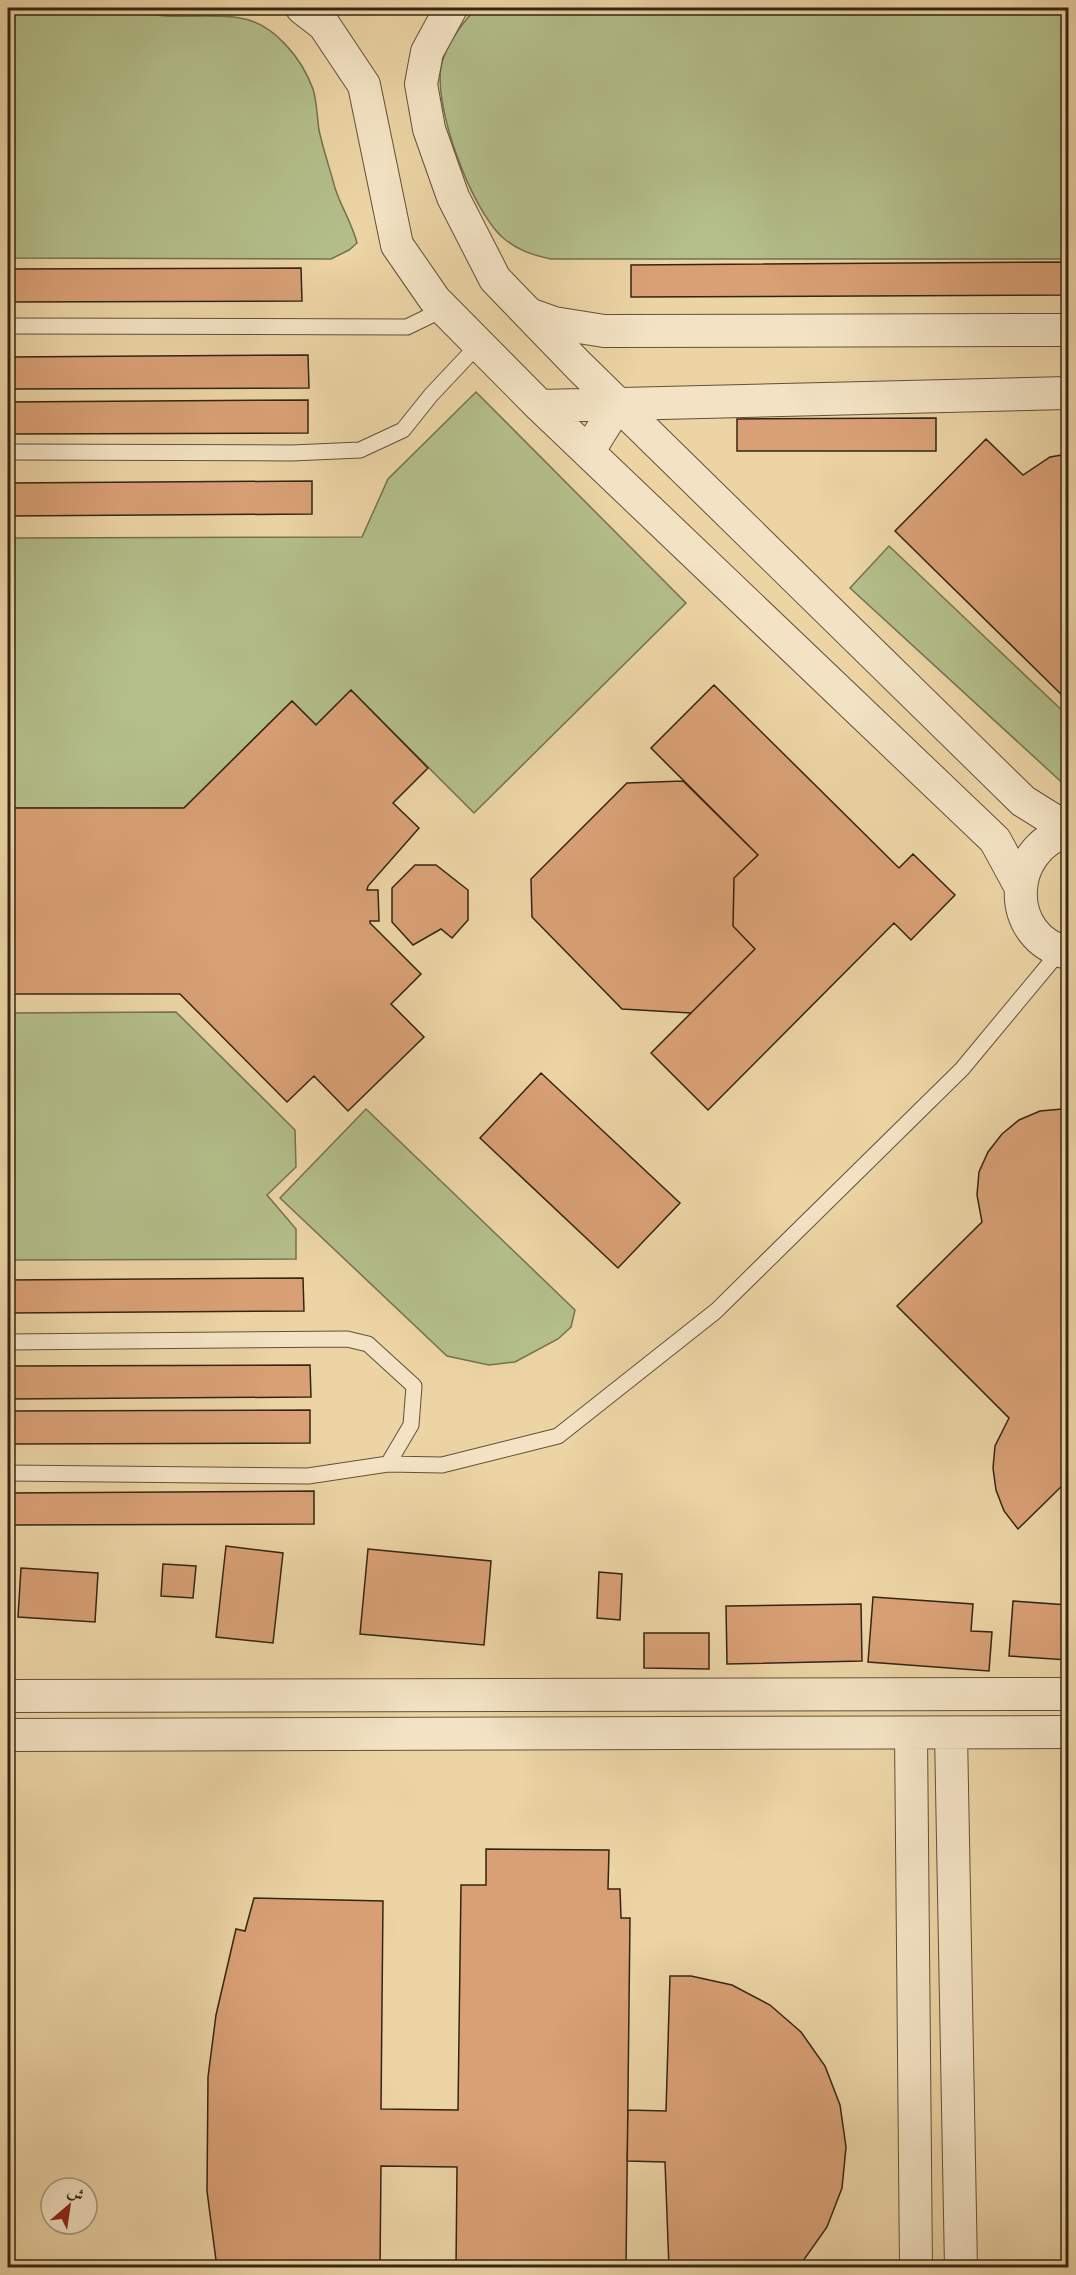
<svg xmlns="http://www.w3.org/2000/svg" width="1076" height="2275" viewBox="0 0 1076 2275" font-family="'EB Garamond',Amiri,serif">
	<rect width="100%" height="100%" fill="#ecd4a5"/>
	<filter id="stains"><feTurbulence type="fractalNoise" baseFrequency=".00333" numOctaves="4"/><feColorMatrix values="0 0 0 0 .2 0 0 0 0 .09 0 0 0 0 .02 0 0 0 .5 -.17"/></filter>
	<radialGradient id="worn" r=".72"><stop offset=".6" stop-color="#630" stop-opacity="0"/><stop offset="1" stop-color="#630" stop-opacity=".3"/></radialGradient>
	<path fill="#b3be8a" stroke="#74724e" stroke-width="1.5" d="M8,8H132C163,23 205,12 240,18C274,23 302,59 313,89C317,102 317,117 319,130C323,149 330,169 335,188C341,207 352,223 357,243L349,250L331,259L8,258Z
		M476,8H1068V259H551C532,255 517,250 502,237C471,208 434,109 441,67C445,45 462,24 476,8Z
		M476,392L686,603L474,813L351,690L316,725L292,701L184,808H8V538L362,537L388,479Z
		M889,546L1068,716V788L850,588Z
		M176,1012L295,1130L296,1167L267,1195L296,1229V1259L8,1260V1013Z
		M366,1109L575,1310L571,1327L558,1339L515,1362L489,1365L447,1356L280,1198Z"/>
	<path fill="#d9a075" stroke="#342513" stroke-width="1.5" d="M1068,262V295L631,297V265Z
		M301,268L302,301L8,302V269Z
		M308,355L309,388L8,389V357Z
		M308,400V433L8,434V402Z
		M936,418V451H737V419Z
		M986,439L1023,475L1050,457L1068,454L1067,700L895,531Z
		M312,481V514L8,516V483Z
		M714,685L899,868L913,854L955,895L911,940L894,923L708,1110L651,1053L755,949L733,926L734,878L758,855L651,748Z
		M351,690L428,768L393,803L419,828L368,886L367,890H378L379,921H370V923L421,974L391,1004L424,1037L348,1111L314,1076L287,1102L180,994H8V808H184L292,701L316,725Z
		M683,781L758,855L734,878L733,926L755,949L691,1013L622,1009L532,917L531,879L627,783Z
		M415,865H436L468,890V920L452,938L441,929L413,945L392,922V888Z
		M541,1073L680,1203L618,1268L480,1138Z
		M1062,1109L1068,1110V1480L1018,1529L1004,1511L996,1490L993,1468L995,1446L1009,1418L897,1306L982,1222L977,1195L979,1172L988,1152L1002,1134L1019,1120L1040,1111Z
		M303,1278L304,1311L8,1313V1280Z
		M310,1365L311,1397L8,1399V1366Z
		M310,1410V1443L8,1444V1411Z
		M314,1491V1524L8,1525V1493Z
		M226,1546L283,1553L273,1643L216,1637Z
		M368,1549L491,1561L484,1645L360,1634Z
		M163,1564L196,1566L193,1598L161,1596Z
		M21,1568L98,1573L95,1622L18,1617Z
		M599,1572L622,1574L620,1620L597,1618Z
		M873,1597L973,1604L971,1631L992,1632L989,1671L868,1662Z
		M1013,1601L1068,1605V1660L1009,1656Z
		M861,1604L862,1661L727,1664L726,1606Z
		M644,1633H709V1669L644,1668Z
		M486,1849L609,1850L608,1889H620L621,1918H630L626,2268H456L457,2167L381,2166L380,2268H217L207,2191L208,2077L216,2015L236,1929L245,1931L254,1898L383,1901L381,2109L458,2110L461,1885H486Z
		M670,1976H691L732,1985L770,2005L801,2032L825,2066L840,2105L846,2147L842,2188L827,2227L798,2268H669L665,2162L627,2161L628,2110L666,2111Z"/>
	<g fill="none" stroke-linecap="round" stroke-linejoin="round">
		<g stroke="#625138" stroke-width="17">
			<path id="lane" d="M8,326L407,327L444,309
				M8,452L292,453L360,450L403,430L431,395L479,344
				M8,1342L347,1339L368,1344L414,1386L411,1425L388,1464
				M8,1473L308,1476L388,1464L442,1465L558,1436L716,1311L962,1069L1060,951"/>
		</g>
		<g stroke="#625138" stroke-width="34">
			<path id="street" d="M302,8L324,25L364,85L397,245L435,300L540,406L995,840L1020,886
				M451,8L427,52L421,84L429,129L453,197L495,279L579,366L1023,801L1068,829
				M529,314L554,323L604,331L1068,330
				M540,406L1068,393
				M588,452L618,404
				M1068,831C1006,849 1004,938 1068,953
				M8,1696L1068,1694
				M911,1733L916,2268
				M951,1733L961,2268
				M8,1735L1068,1732"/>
		</g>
		<use href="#lane" stroke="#f3e3c4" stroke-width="15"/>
		<use href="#street" stroke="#f3e3c4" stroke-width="32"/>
	</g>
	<rect width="1076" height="2275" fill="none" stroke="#ecd4a5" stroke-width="30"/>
	<rect x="9" y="9" width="1058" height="2257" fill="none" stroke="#342513" stroke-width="3"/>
	<rect x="15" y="15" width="1046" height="2245" fill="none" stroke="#342513" stroke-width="1.5"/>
	<g transform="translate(69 2206) rotate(29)"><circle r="28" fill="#f3e3c4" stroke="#a7977d" stroke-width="1.5"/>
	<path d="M0-4.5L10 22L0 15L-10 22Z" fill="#8f2418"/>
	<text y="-9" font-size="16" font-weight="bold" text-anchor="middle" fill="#342513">ش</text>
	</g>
	<rect width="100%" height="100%" filter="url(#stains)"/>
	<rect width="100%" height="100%" fill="url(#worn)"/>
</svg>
